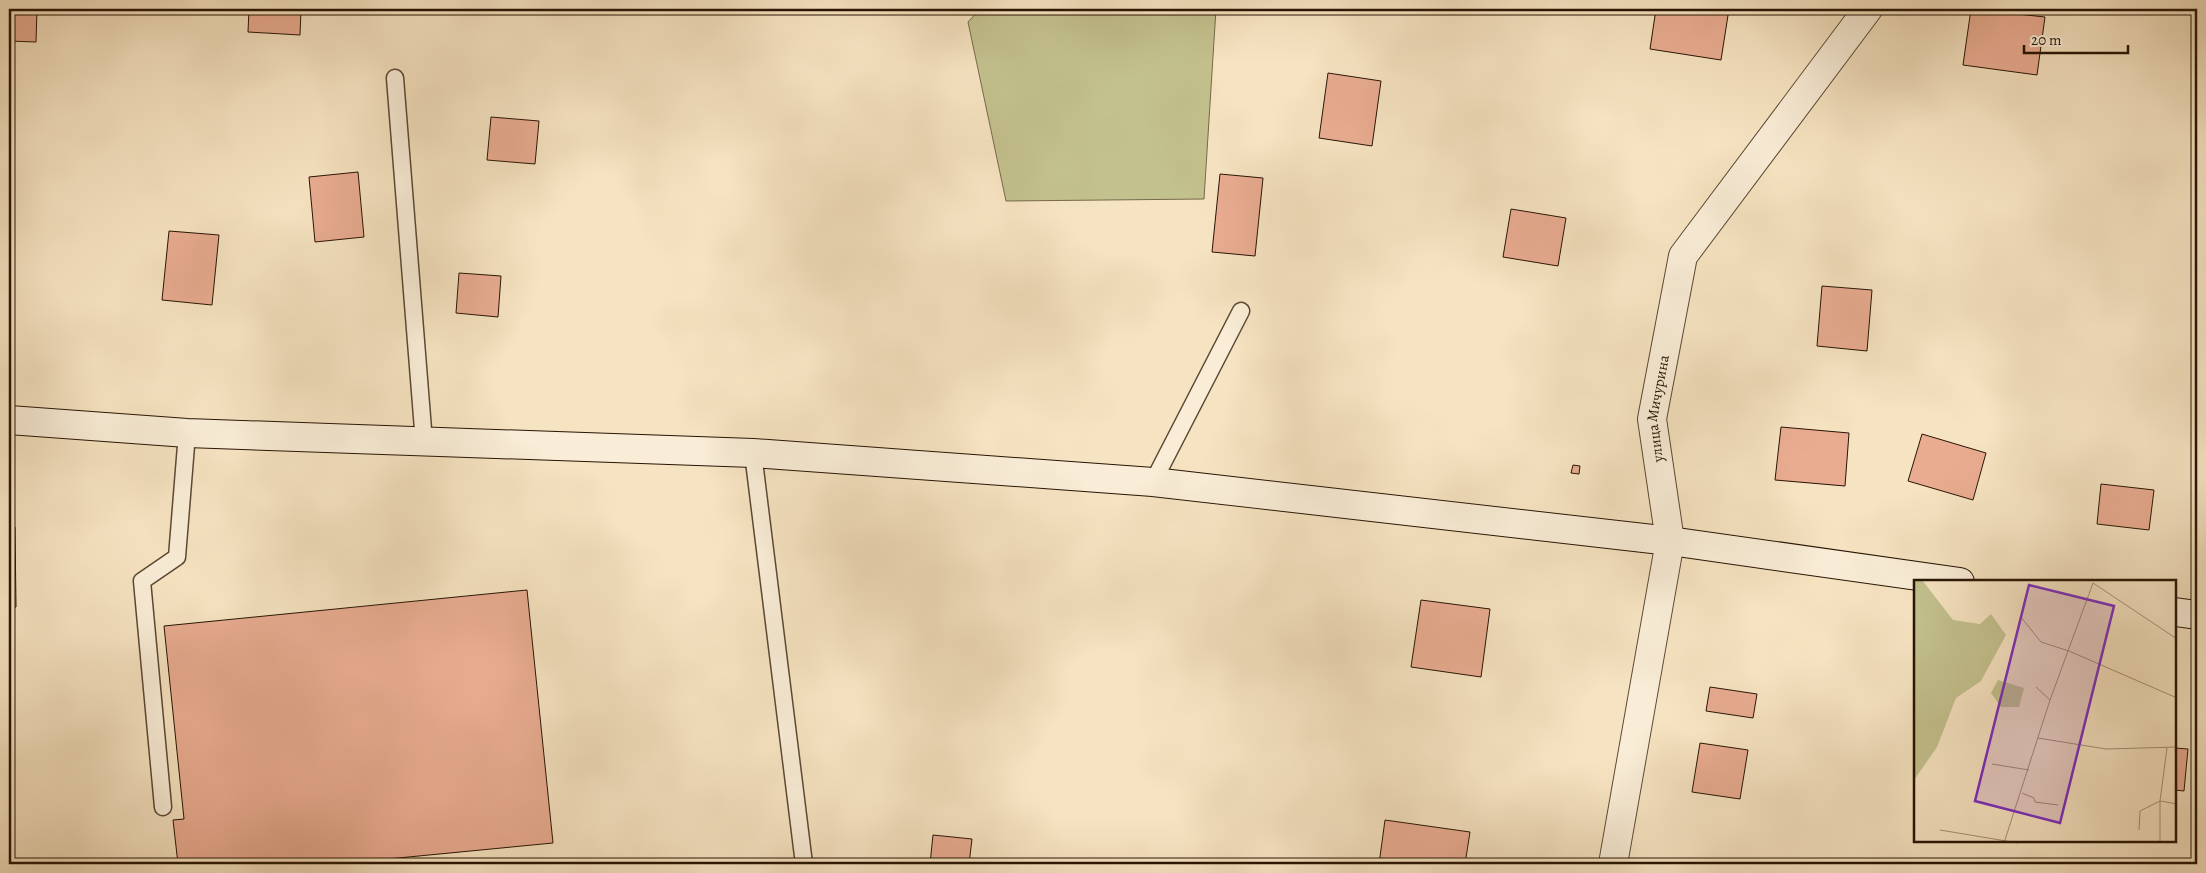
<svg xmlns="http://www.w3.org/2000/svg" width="2206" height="873" viewBox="0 0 2206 873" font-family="Alegreya,serif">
	<rect width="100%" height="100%" fill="#f6e3c1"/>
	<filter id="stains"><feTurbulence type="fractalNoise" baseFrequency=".004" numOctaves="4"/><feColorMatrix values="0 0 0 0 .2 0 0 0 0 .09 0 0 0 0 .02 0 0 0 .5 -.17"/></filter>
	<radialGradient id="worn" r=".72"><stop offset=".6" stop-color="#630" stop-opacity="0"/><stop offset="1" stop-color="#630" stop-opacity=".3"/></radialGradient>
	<path fill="#c3c18e" stroke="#766a49" d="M980,9H1216L1204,199L1006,201L968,22Z"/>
	<path fill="#e9ac91" stroke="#281404" d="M9,9H37L36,42L9,41Z
		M249,9H301L300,35L248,32Z
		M1656,9H1729L1721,60L1650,49Z
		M1971,9L2045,17L2037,75L1963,65Z
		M1328,73L1381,81L1372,146L1319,138Z
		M491,117L539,121L535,164L487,160Z
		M358,172L364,237L315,242L309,177Z
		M1220,174L1263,178L1255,256L1212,252Z
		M1511,209L1566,218L1558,266L1503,257Z
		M169,231L219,235L212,305L162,300Z
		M459,273L501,276L498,317L456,313Z
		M1822,286L1872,290L1867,351L1817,346Z
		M1781,427L1849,433L1845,486L1775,480Z
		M1922,434L1986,453L1973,500L1908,481Z
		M1573,465L1580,466L1579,474L1571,473Z
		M2101,484L2154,490L2149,530L2097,524Z
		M9,527H15L16,607H9Z
		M527,590L553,843L336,864H178L173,820L184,819L164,626Z
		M1421,600L1490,609L1481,677L1411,667Z
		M1710,687L1757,694L1753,718L1706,711Z
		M1700,743L1748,750L1740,799L1692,792Z
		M2175,748L2188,749L2184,791L2175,790Z
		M1385,820L1470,832L1465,864H1379Z
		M933,835L972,839L969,864H930Z"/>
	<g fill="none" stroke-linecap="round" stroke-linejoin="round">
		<g stroke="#5c4833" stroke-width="19">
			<path id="lane" d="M395,78L424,442
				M753,453L804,864
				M1153,482L1241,311
				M163,807L142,581L177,557L187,433"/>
		</g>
		<g stroke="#5c4833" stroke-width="30">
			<g id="street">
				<path id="s1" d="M1613,864L1670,541L1652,419L1683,256L1868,9"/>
			</g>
		</g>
		<g stroke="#281404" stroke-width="30">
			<path id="secondary" d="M9,420L187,433L753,453L1153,482L1670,541L1960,582
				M2175,612L2197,615"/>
		</g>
		<use href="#lane" stroke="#f9edd7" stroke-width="16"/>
		<use href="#street" stroke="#f9edd7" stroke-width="28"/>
		<use href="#secondary" stroke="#f9edd7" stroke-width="28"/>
	</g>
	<g text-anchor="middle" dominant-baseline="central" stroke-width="5" stroke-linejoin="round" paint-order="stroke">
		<g font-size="15" fill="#281404" stroke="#f9edd7">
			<text stroke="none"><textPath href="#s1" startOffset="462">улица Мичурина</textPath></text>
		</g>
	</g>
	<g transform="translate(1914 580)">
		<rect width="262" height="262" fill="#f6e3c1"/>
		<path d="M0,0H8L39,40L66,44L77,34L92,55L67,101L42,118L23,167L0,200ZM84,100L110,108L105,127H87L77,113Z" fill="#c3c18e"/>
		<path fill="none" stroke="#a49075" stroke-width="1" d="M179,3L263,59M106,36L127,62L155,71L263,118M122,107L136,120M124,158L192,169L263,167M78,184L115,190M108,213L120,218L121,222L144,225M26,250L104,263M225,250L226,231L246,221L263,224M90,263L136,120L179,3M246,263V221L253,168"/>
		<path fill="#7b2cbf" fill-opacity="0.15" stroke="#7b2cbf" stroke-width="2.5" d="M115,5L200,26L146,243L61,221Z"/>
		<rect width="262" height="262" fill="none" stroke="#281404" stroke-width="2.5"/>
	</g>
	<rect width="2206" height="873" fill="none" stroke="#f6e3c1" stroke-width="30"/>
	<rect x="10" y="10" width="2186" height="853" fill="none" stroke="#281404" stroke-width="2.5"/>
	<rect x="15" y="15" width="2176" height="843" fill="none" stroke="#281404"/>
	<path d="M2024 45v8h104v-8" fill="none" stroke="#281404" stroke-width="2.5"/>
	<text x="2031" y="45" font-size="15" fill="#281404" stroke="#f9edd7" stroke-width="4" paint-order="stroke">20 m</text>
	<rect width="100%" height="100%" filter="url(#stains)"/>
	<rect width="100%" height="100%" fill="url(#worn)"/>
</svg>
